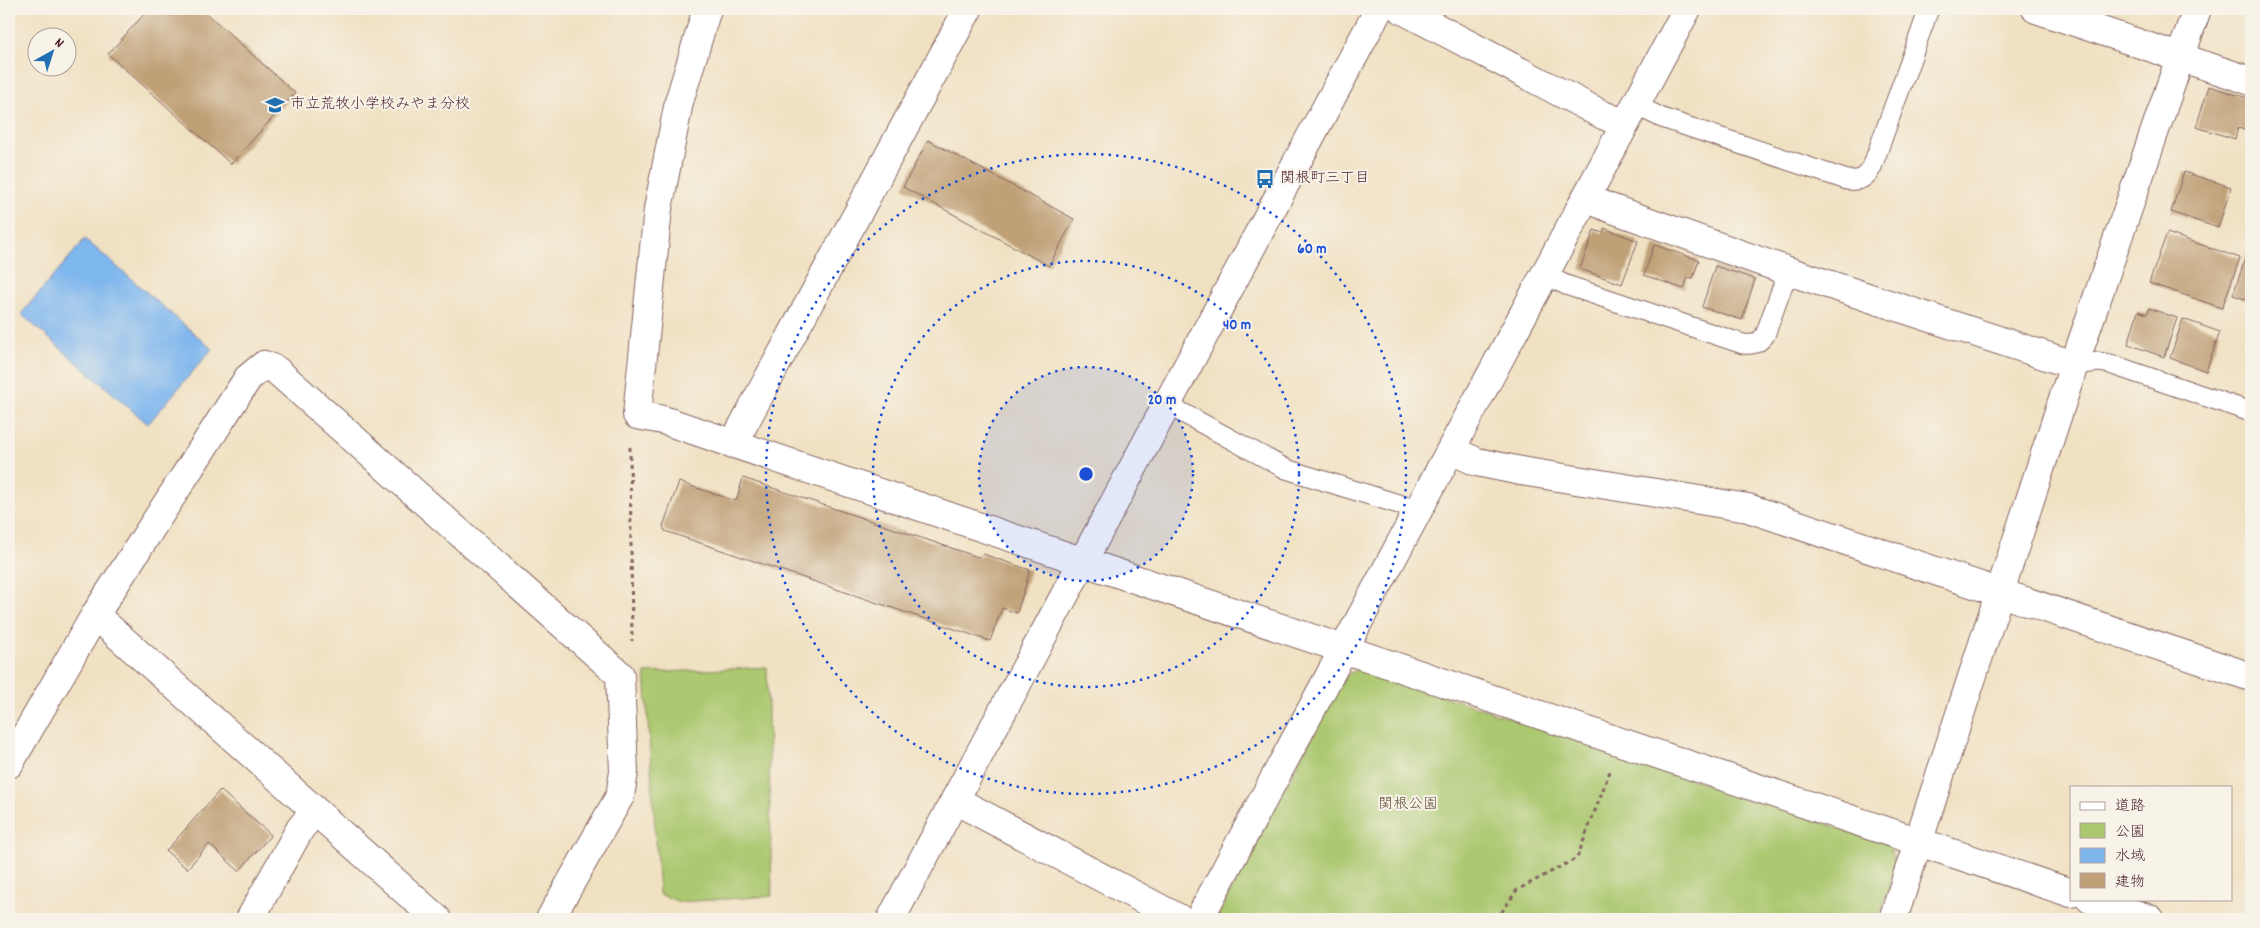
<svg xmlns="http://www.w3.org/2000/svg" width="2260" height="928" viewBox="0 0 2260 928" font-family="Dekko,'Klee One',sans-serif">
	<rect width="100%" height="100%" fill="#f7f3e8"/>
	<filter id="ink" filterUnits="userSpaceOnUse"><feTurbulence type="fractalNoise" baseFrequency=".02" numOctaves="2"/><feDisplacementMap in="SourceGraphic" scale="10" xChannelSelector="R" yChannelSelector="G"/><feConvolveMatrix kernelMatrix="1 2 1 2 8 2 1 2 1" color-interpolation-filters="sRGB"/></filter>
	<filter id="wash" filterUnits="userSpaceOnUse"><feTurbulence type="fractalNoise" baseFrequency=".0096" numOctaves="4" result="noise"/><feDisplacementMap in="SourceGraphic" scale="20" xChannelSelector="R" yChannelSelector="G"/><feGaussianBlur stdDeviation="1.12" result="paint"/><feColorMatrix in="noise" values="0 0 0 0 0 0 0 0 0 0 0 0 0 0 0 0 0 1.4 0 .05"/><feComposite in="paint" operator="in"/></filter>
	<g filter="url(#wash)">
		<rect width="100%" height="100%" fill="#f0e1c3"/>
		<path fill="#acc86f" stroke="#7b744d" d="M767,667L772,896L680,902L659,894L645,673Z
			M1360,668L1889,845L1897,866L1878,919H1216L1343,677Z"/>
		<path fill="#7eb6ee" stroke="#646a8c" d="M85,239L212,349L148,424L21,314Z"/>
		<g id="blocks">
			<path fill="#c0a077" d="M149,9H202L295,93L231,164L108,54Z
				M2209,86L2251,99V132L2238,128L2235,139L2196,127Z
				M928,140L1074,219L1049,266L903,187Z
				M2184,172L2231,187L2218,228L2171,212Z
				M1604,228L1638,241L1622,284L1580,269L1594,230L1603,233Z
				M2167,233L2240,258L2222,308L2149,283Z
				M2251,241V301L2233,295Z
				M1654,245L1699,260L1693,278L1688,277L1684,289L1644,275Z
				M1715,266L1755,279L1742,320L1702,307Z
				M2149,308L2177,318L2164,357L2128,344L2138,311L2147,314Z
				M2183,319L2220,332L2206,371L2170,358Z
				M2251,362V385L2244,383Z
				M743,478L978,557L983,554L1030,570L1017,613L1002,608L990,641L665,531L663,526L679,482L736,501Z
				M220,790L271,835L239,871L209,844L187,869L166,851Z"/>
		</g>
	</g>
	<g filter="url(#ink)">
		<use href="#blocks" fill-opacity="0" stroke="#846360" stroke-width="1"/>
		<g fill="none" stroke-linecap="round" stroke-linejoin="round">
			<g stroke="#846360" stroke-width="21">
				<path id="lane" d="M1636,105L1662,118L1847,180C1861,181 1865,179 1872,167L1929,9
					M1545,275L1566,285L1743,344C1754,345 1758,344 1765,335L1788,271
					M2074,365L2099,362L2110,364L2251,412
					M1168,405L1286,469L1408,507L1417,512"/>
			</g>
			<g stroke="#846360" stroke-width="30">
				<path id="street" d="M707,9L679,102L658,209L637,415L663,420L1084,562
					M1401,9L1603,115L1625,124
					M2036,9L2251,81
					M1587,198L1607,207L1788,271L2074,365
					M733,444L968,9
					M1451,450L1477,462L1521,471L1748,508L2251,677
					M95,615L437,919
					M9,764L95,615L248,378L264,365L276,370L620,675L624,772L620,796L550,919
					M955,800L1180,919
					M250,919L300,829L314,812
					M1199,919L1687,9
					M1893,919L2074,365L2197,9"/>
			</g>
			<g stroke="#846360" stroke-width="30">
				<path id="secondary" d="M1084,562L2071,893
					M2090,899L2150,919
					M891,919L1379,9"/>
			</g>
			<path stroke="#846360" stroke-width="3" stroke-dasharray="4 4" stroke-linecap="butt" d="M630,447L632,641
				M1497,919L1517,890L1577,858L1610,771"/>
			<use href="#lane" stroke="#fff" stroke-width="19"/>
			<use href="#street" stroke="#fff" stroke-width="28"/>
			<use href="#secondary" stroke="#fff" stroke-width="28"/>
		</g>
	</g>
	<circle cx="1086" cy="474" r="107" fill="#1d4ed8" fill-opacity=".12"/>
	<g fill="none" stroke="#1d4ed8" stroke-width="2.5" stroke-dasharray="2.5 5">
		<circle cx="1086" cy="474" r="107"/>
		<circle cx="1086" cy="474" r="213"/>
		<circle cx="1086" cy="474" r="320"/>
	</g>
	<defs>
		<g id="school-bare" transform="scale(1.5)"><path d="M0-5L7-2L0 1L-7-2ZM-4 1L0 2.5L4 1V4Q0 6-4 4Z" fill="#1f6fb2" stroke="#f7f3e8" stroke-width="2.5" paint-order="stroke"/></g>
		<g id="bus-bare" transform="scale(1.5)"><path d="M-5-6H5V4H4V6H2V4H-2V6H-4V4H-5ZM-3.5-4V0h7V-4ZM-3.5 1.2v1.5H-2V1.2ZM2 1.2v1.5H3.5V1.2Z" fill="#1f6fb2" stroke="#f7f3e8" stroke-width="2.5" paint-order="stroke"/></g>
	</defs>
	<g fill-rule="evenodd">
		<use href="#school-bare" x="275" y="105"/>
		<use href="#bus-bare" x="1265" y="179"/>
	</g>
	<g text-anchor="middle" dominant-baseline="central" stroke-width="4" stroke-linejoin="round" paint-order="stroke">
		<g font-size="15" fill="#4a1f2b" stroke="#f7f3e8" text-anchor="start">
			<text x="290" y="105">市立荒牧小学校みやま分校</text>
			<text x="1280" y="179">関根町三丁目</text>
		</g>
		<g font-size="15" fill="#67523f" stroke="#f7f3e8">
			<text x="1408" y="805">関根公園</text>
		</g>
	</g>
	<circle cx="1086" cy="474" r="8" fill="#1d4ed8" stroke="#f7f3e8" stroke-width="2.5"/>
	<g font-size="15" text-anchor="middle" font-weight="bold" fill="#1d4ed8" stroke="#f7f3e8" stroke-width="4" stroke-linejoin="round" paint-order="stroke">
		<text x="1312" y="253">60 m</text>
		<text x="1237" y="329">40 m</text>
		<text x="1162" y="404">20 m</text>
	</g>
	<rect width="2260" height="928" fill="none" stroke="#f7f3e8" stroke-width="30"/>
	<rect x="2070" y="786" width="162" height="115" fill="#f7f3e8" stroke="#b29e9c"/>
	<rect x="2080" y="802" width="25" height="8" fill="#ffffff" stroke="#b29e9c"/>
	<text x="2115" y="810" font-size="15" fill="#4a1f2b">道路</text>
	<rect x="2080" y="823" width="25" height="15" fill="#acc86f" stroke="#b29e9c"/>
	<text x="2115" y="836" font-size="15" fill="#4a1f2b">公園</text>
	<rect x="2080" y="848" width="25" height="15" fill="#7eb6ee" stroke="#b29e9c"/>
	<text x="2115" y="860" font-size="15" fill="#4a1f2b">水域</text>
	<rect x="2080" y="873" width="25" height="15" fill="#c0a077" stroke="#b29e9c"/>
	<text x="2115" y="886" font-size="15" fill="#4a1f2b">建物</text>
	<g transform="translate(52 52) rotate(39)"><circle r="24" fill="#f7f3e8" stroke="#b29e9c"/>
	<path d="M0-4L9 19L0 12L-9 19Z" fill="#1f6fb2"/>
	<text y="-8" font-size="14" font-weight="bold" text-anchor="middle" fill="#4a1f2b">N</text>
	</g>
</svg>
